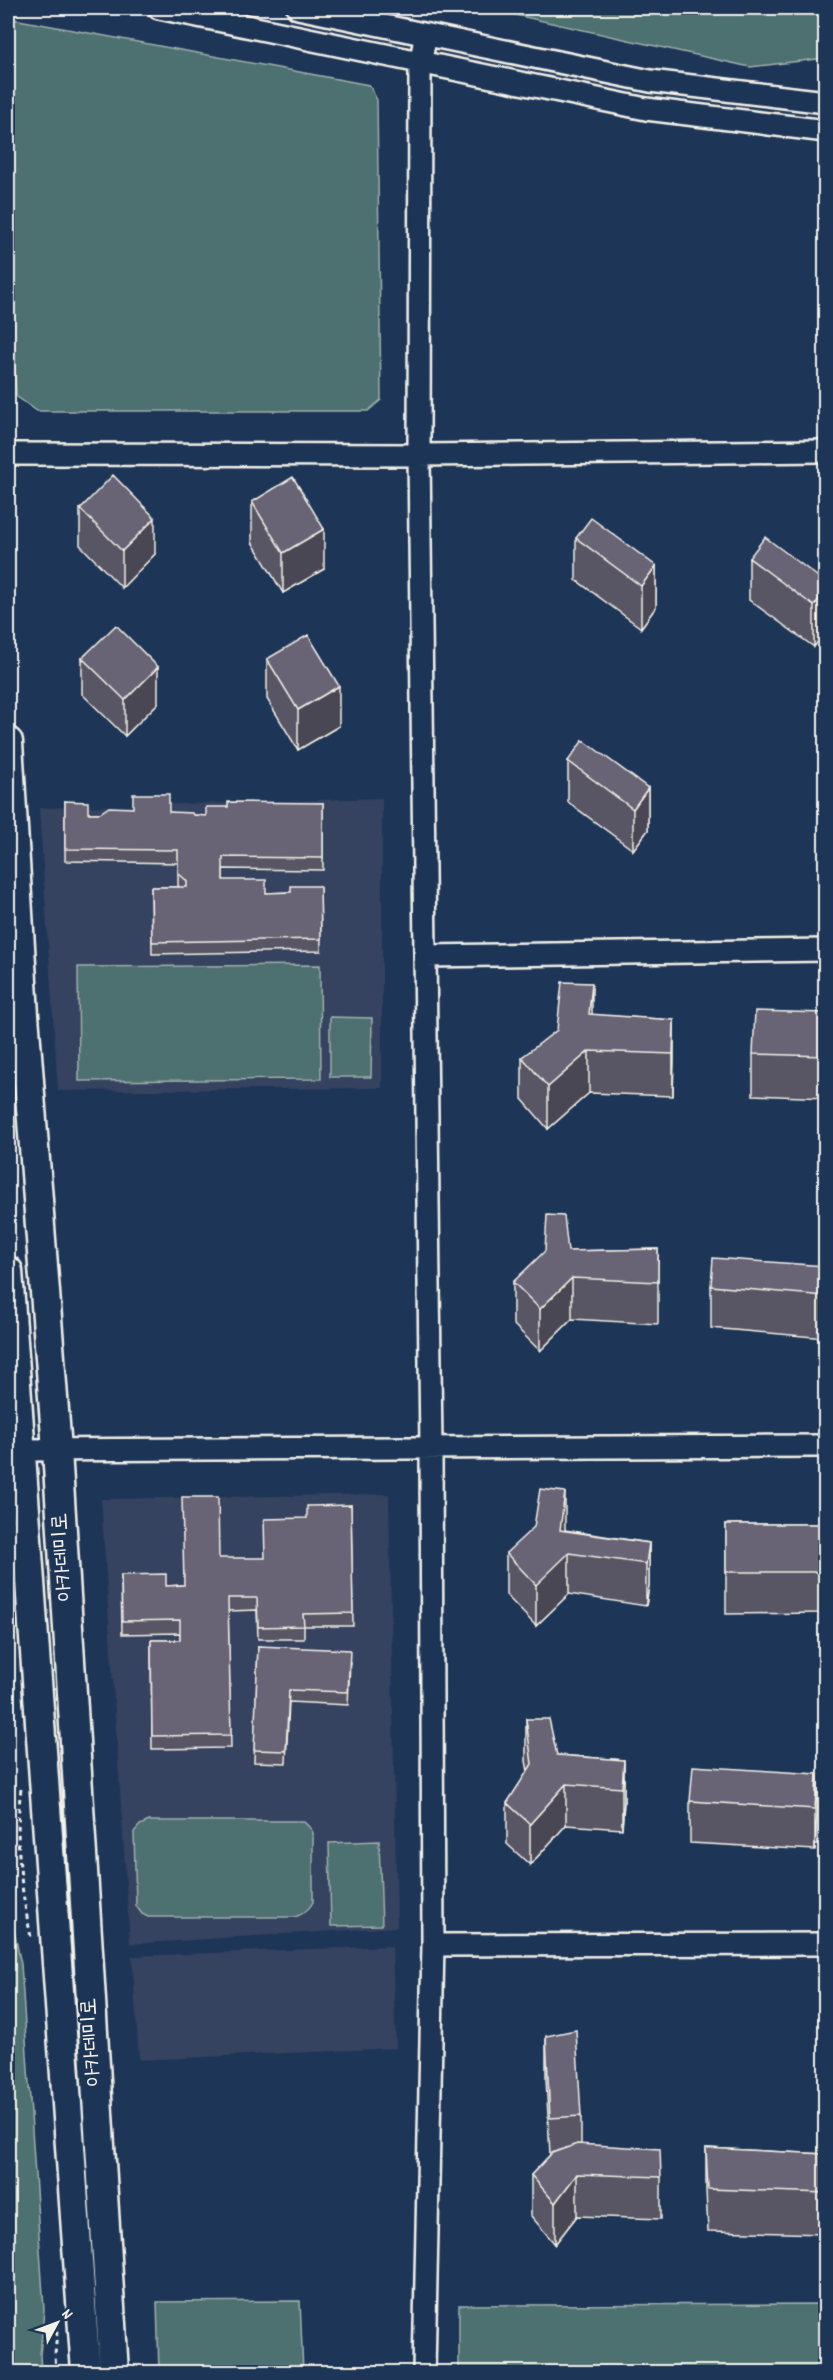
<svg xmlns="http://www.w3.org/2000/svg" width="833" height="2380" viewBox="0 0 833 2380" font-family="Dekko,'Poor Story',sans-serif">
	<rect width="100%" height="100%" fill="#1d3557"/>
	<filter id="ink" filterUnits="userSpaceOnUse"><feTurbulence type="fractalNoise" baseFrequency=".0167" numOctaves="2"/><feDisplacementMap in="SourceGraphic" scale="12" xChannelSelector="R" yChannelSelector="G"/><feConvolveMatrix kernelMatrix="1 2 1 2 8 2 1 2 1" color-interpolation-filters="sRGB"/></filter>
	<g filter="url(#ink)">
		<path fill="#344360" d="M382,798V1088L58,1091L39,808Z
			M389,1494L397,1927L130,1944L101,1499Z
			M392,1946L396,2048L139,2060L132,1956Z"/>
		<path fill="#4d6f70" stroke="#a0b0ac" stroke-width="1.5" d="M484,8H825V58L750,67Z
			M8,18L369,85L377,100L381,400L368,411H37L16,396L8,230Z
			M320,965L321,1079L79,1081L78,967Z
			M330,1017L372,1018L371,1077H330Z
			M149,1821H303L311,1829L313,1833V1902C309,1910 304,1914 295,1917H148L142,1914L136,1906L134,1832L140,1825Z
			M379,1841L382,1925L331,1926L329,1843Z
			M8,1877L9,1907L21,1964L44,2310L40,2355L41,2372H8Z
			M300,2301L303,2372H159L157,2302Z
			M825,2304V2372H459V2305Z"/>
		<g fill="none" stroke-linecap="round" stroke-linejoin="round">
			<g stroke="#f4f1e8" stroke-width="26">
				<path id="street" d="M159,8L646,109L826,131
					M298,8L650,81L826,102
					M8,454L419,455L826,451
					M426,956L826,950
					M20,1450L826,1446
					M433,1945L826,1944
					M424,2372L433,1945L431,1448L419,455L420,63L426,35"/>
			</g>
			<g stroke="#f4f1e8" stroke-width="33">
				<path id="secondary" d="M8,742L24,1015L57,1450L114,2372
					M8,1271L86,2372"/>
			</g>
			<path stroke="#f4f1e8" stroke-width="3" stroke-dasharray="4.5 4.5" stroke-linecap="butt" d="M21,1789C14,1837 21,1890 31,1937
				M56,2372L55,2355L58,2320"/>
			<use href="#street" stroke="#1d3557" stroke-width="21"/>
			<use href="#secondary" stroke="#1d3557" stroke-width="28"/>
		</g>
		<path fill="#595665" stroke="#f4f1e8" stroke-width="1.5" d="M252,502L324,569L283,593L252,542Z
			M80,509L155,554L122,588L80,545Z
			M576,538L656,566V607L641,628L576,580Z
			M749,558L825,582L814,647L749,600Z
			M82,658L158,703L125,736L82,694Z
			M267,659L339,726L298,750L267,699Z
			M568,761L648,788V830L633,850L568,802Z
			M65,801L88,813L169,812L193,815L206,816L228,807L323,803V870L223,869V880L266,893L291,892L320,886L321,951L152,954L151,887H179L178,885V863L65,861Z
			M825,1013V1098L753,1095V1054Z
			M592,1015L674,1020L673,1096L589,1093L548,1129L522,1099V1057Z
			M658,1249V1324L572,1319L540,1351L513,1324V1282L568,1251Z
			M825,1266V1338L711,1328V1286Z
			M351,1505L353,1626H304V1639H258L257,1610L228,1611L231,1748L152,1749L151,1640H180V1633L122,1634L121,1575L166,1586L184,1585L265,1558L307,1518Z
			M726,1524H825V1613L726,1614Z
			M565,1530L649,1543V1585L646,1606L569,1594L536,1626L506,1595V1553Z
			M258,1646L350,1662L348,1705L289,1702L286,1763L254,1762Z
			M526,1719L557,1755L624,1760V1801L622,1829L566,1825L530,1865L507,1844V1803L528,1771L526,1761Z
			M817,1774V1815L815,1850L690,1843V1801Z
			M546,2036L581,2116V2145L661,2177V2219L577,2216L555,2244L531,2216V2175L550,2155L546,2078Z
			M706,2148L825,2154V2234L708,2231L706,2190Z"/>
		<path fill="#494652" stroke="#f4f1e8" stroke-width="1.5" d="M155,518V554L122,588V551Z
			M324,529V569L283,593V553Z
			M656,566V607L641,628V586Z
			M825,591V632L814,647V606Z
			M158,667V703L125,736V700Z
			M339,686V726L298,750V710Z
			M648,788V830L633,850V809Z
			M592,983V1024L589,1014Z
			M674,1020V1062L673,1096V1054Z
			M589,1051V1093L548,1129V1087Z
			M572,1278V1319L540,1351V1309Z
			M565,1492V1534L569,1553V1594L536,1626V1585Z
			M649,1543V1585L646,1606V1564Z
			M624,1760V1801L622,1829V1788Z
			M817,1774V1815L815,1850V1809Z
			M566,1784V1825L530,1865V1824Z
			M577,2174V2216L555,2244V2203Z"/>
		<path fill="#686475" stroke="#f4f1e8" stroke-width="1.5" d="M113,475L155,518L122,551L80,509Z
			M293,477L324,529L283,553L252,502Z
			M591,518L656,566L641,586L576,538Z
			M765,537L825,582V591L814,606L749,558Z
			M116,625L158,667L125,700L82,658Z
			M308,635L339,686L298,710L267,659Z
			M583,740L648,788L633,809L568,761Z
			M133,794H169V812L192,813L193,815L206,816V807H228V802L323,803V858L223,857V880H266V893L291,892V886H320L321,939L152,942L151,887H187V881L178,873V850L65,849V801L88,802V813H100L109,807L133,808Z
			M562,982L592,983L589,1014L674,1020L673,1054L589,1051L548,1087L522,1057L557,1030Z
			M755,1011L825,1013V1056L753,1054Z
			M547,1215L564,1216L568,1251L658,1249V1282L572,1278L540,1309L513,1282L545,1251Z
			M713,1258L825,1266V1296L711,1286Z
			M540,1489L565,1492L560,1530L649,1543L646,1564L569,1553L536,1585L506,1553L534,1527Z
			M182,1497H218L219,1558H265L264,1519L307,1518V1506L351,1505L353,1613L303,1614L304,1626L258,1627L257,1598H228L231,1735L152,1736L151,1640H180V1620L122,1621L121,1575L166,1574V1586L184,1585Z
			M726,1524H825V1572H726Z
			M258,1646L350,1650L348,1692L289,1690L286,1751L254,1750Z
			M526,1719H549L557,1755L624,1760L622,1788L566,1784L530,1824L507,1803L532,1764Z
			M693,1766L817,1774L815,1809L690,1801Z
			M576,2030L581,2116L550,2118L546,2036Z
			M577,2144L660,2149L661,2177L577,2174L555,2203L531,2175L552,2153Z
			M706,2148L825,2154V2193L708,2189Z"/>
	</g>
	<g text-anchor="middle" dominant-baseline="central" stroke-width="4.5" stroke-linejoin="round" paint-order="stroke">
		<g font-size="22" fill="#f4f1e8" stroke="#1d3557">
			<text transform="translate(64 1557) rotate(-94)">아카데미로</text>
			<text transform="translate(93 2042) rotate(-94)">아카데미로</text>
		</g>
	</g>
	<rect width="833" height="2380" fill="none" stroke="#1d3557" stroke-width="30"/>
	<rect x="15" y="15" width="803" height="2350" fill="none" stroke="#f4f1e8" stroke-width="2" filter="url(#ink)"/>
	<g transform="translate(57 2323) rotate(49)" stroke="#1d3557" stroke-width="4.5" paint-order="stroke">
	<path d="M0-4.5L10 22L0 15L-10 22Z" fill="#f4f1e8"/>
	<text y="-9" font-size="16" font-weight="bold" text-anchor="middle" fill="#f4f1e8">N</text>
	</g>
</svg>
